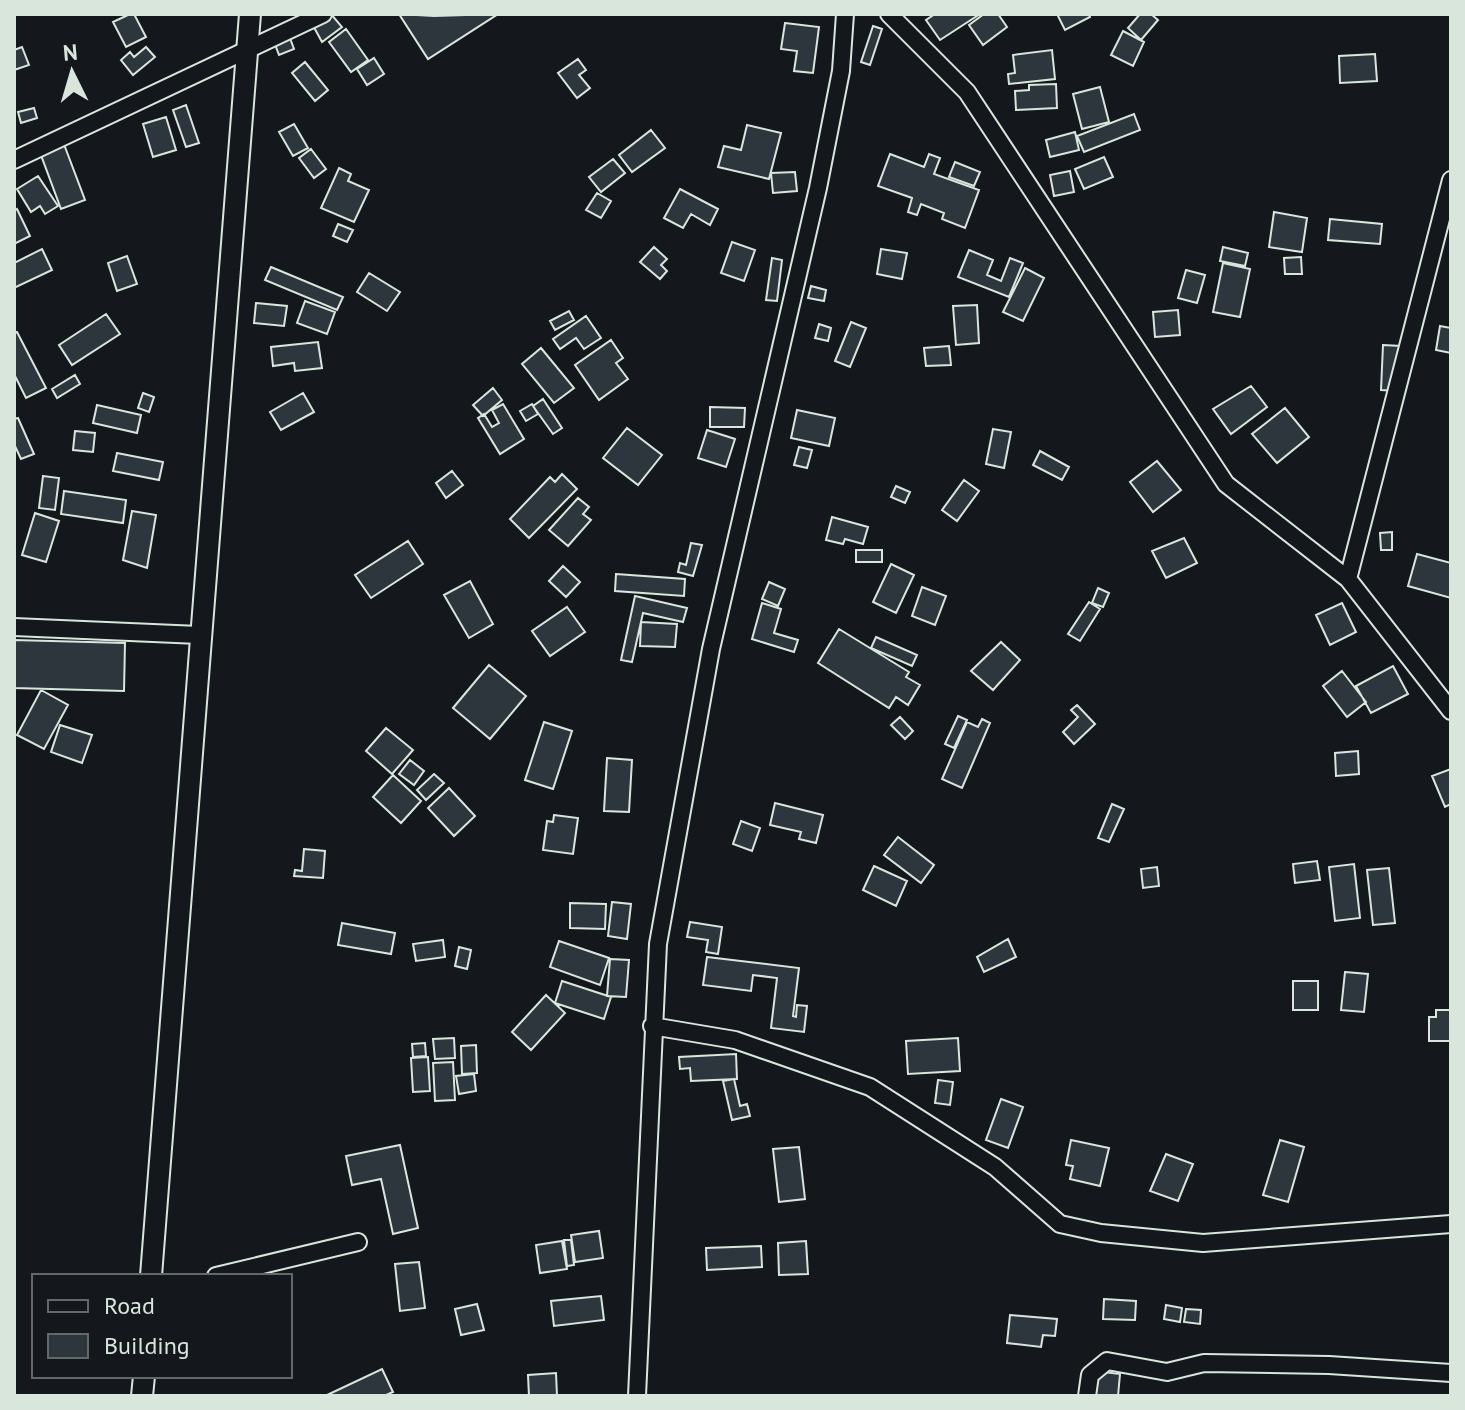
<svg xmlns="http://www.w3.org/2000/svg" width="1465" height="1410" viewBox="0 0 1465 1410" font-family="'PT Sans',sans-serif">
	<rect width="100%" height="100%" fill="#14181c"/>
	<path fill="#2c363c" stroke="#d8e6dc" stroke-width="2" d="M130,14H134L146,37L126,47L113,22Z
		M317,14H331L342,27L322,42L310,20Z
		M399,14L434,16L498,14L428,59Z
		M935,14H980L940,40L926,20Z
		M984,14H998L1007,27L983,45L969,25Z
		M1057,14H1089L1090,17L1065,30Z
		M1140,14H1151L1158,20L1141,40L1128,28Z
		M785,23L819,27L813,73L794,71L797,51L781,49Z
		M873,26L882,29L870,65L861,62Z
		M346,29L368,60L351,72L329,42Z
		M1123,31L1144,42L1133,66L1111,55Z
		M288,33L294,49L279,55L273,39Z
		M22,47L29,65L14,70V50Z
		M146,47L155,57L133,75L121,60L130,52L134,57Z
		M1052,50L1055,79L1009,84L1008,74L1015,73L1013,55Z
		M1375,54L1377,81L1340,83L1339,56Z
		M374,58L384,74L367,85L357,69Z
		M578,59L586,70L579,75L590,88L577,98L558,73Z
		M305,62L328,90L315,101L292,73Z
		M1056,84L1057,108L1016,110L1015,91L1029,90V85Z
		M1100,87L1109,122L1082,129L1073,94Z
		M186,105L199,143L186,147L173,110Z
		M34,108L37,118L21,123L18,112Z
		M1134,114L1140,130L1084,152L1077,136Z
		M166,117L176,150L153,157L143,124Z
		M294,124L308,148L293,156L279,132Z
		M747,125L781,133L769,179L718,167L724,146L741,150Z
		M651,130L665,148L632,172L619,155Z
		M1075,132L1079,150L1050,157L1046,140Z
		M62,139L85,200L61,209L38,147Z
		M311,149L326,169L314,178L299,158Z
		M890,154L924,167L929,154L940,158L934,174L979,190L965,228L942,219L944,213L921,204L917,215L908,212L912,198L878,186Z
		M1104,157L1113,177L1084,189L1075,169Z
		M613,159L625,173L601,192L589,177Z
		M955,162L980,172L974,186L949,177Z
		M339,168L351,174L348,181L369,190L354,222L321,208Z
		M1070,171L1074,192L1054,196L1050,175Z
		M795,172L797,191L773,193L771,173Z
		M38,176L58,206L45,214L40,206L31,212L17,189Z
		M680,189L718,209L710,225L691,214L683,228L664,218Z
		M597,193L611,201L601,218L586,210Z
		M17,209L30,236L14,244V211Z
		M1274,212L1307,218L1302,252L1269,247Z
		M1330,219L1382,224L1380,244L1328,240Z
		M338,224L353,230L347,242L333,236Z
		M732,242L755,250L744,281L721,273Z
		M654,247L667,259L661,265L667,271L660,279L640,262Z
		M1223,247L1248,253L1245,266L1220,261Z
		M42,249L52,270L14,288V263Z
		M881,249L907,253L902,279L877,274Z
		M969,250L993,260L987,275L1001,281L1010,258L1023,263L1009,297L958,277Z
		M127,256L137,284L117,291L108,263Z
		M1301,257L1302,274H1285L1284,258Z
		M772,258L782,260L777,301L766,300Z
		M1223,263L1250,269L1240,317L1213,312Z
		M271,267L343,297L337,310L265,280Z
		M1025,268L1044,278L1023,321L1003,312Z
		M1186,270L1205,275L1197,303L1178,298Z
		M369,273L400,292L387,311L357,292Z
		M811,286L826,290L824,301L808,298Z
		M305,301L335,312L327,334L297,323Z
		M256,303L287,306L284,326L254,323Z
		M977,305L979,343L956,345L953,306Z
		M1178,310L1180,335L1155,337L1153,312Z
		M569,311L574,320L555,330L550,321Z
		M106,314L120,334L72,365L59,345Z
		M586,316L601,338L584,349L576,338L560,349L553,339Z
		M851,322L866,328L850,367L835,361Z
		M819,324L831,328L828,341L815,338Z
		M1440,326L1451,328V353L1436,350Z
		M17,332L46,388L26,398L14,374V333Z
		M611,340L623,358L616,363L628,379L599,400L575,365Z
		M318,342L322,368L295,371L294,363L273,366L271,347Z
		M1383,345L1401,346L1399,391L1381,390Z
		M949,346L951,365L926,366L924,348Z
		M541,348L574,388L554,403L522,364Z
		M75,375L80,384L57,398L52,389Z
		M1251,386L1267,407L1231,434L1213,409Z
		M493,388L502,400L483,416L473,405Z
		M143,393L154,397L149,412L138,408Z
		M303,393L314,412L281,430L270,412Z
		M543,399L562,428L553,434L533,406Z
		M503,404L524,439L500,454L478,418L484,414L492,427L499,423L492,410Z
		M532,404L538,414L526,421L520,411Z
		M97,405L141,415L137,433L93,423Z
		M710,407L745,408L744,427H710Z
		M1285,408L1309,437L1277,463L1252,434Z
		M797,410L835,418L829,446L791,438Z
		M18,418L34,454L21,459L14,444V419Z
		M627,428L662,455L638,485L603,458Z
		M993,429L1011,432L1004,468L986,464Z
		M707,430L735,439L726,467L698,458Z
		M75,431L95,433L93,452L73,450Z
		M799,447L812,450L807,468L794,465Z
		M1040,451L1069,467L1062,480L1033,465Z
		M117,453L163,462L159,480L113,471Z
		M1157,461L1181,490L1153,512L1130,482Z
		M452,471L463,485L446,498L436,483Z
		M562,474L577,489L529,538L510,519L550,477L555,482Z
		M43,476L59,478L55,510L39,508Z
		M964,480L979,491L957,521L942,510Z
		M896,486L910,492L905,503L891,497Z
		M64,491L126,500L123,523L61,514Z
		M578,498L589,507L583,514L591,520L568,546L549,530Z
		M132,511L156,515L147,568L123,560Z
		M35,513L59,521L46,562L22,555Z
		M832,517L868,527L863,544L845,539L843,544L826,540Z
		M1392,532V550H1381L1380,533Z
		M1184,538L1197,563L1166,578L1152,551Z
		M408,541L423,564L371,598L355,575Z
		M691,543L702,545L693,576L678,572L680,563L686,565Z
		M856,550H882V562H856Z
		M1417,554L1451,563V598L1408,586Z
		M891,564L914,575L896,613L873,602Z
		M563,566L580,582L566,597L549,581Z
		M616,574L685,579L684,596L615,591Z
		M470,581L493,624L469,638L444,595Z
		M769,582L785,589L778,606L762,599Z
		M922,587L946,596L935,625L912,616Z
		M1098,588L1109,593L1103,607L1092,603Z
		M635,596L687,608L683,622L643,613L632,662L621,660Z
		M1089,602L1100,609L1080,641L1068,634Z
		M762,603L781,609L774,633L798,640L794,652L752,639Z
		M1342,603L1356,632L1330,645L1316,615Z
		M567,607L585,632L550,656L532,631Z
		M641,622L677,624L675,647L640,646Z
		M839,629L909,672L906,677L920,685L908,705L896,697L889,708L818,663Z
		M876,637L917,655L912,666L871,648Z
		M14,640L125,643L124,691L14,688Z
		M1001,642L1020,660L993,690L971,671Z
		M489,665L526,696L490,739L453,708Z
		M1393,666L1408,694L1371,713L1356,686Z
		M1342,671L1366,702L1347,717L1323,686Z
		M41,690L68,705L44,749L17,735Z
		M1077,705L1095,724L1074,744L1063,732L1078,717L1071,710Z
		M958,716L967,720L954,748L945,744Z
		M900,717L913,731L905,739L891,725Z
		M982,719L990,723L962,788L942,779L967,722L978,727Z
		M544,722L572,731L553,789L525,780Z
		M60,725L92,735L82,763L51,752Z
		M386,728L413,750L392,774L366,751Z
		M1358,751L1359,774L1336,776L1335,753Z
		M607,758L632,760L629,812L604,811Z
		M410,760L424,771L414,785L399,774Z
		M1451,769V804L1445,807L1432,776Z
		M434,774L444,783L426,800L417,790Z
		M393,775L421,801L401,823L373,797Z
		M449,788L475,816L454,836L428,808Z
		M775,803L823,815L816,843L799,839L801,832L770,825Z
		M1112,804L1124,809L1109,842L1098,838Z
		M554,815L578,818L573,854L543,850L547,821L553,822Z
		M741,821L760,828L752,851L733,844Z
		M898,837L934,865L921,883L884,855Z
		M304,849L325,851L323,878L294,876L295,870L302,871Z
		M1317,861L1320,880L1295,883L1293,864Z
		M1354,864L1360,918L1335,921L1329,867Z
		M874,866L907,881L896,906L863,890Z
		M1157,867L1159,886L1143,888L1141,869Z
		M1389,868L1395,923L1373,925L1367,870Z
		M612,902L631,904L627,939L608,936Z
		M570,903L606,904L605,929L570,928Z
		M690,922L722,927L718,954L706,952L708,940L687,937Z
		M342,923L395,933L391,954L338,945Z
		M1008,939L1016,957L984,972L977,957Z
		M443,940L445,957L416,961L413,944Z
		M559,941L609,958L600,985L550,967Z
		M459,947L471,950L467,969L455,966Z
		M707,957L799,968L793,1016L796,1017L797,1005L807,1006L804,1032L771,1028L777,978L753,975L751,991L703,985Z
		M610,959L629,960L626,997L607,996Z
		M1345,972L1368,974L1364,1012L1341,1010Z
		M562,981L611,997L604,1019L555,1003Z
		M1293,981H1318V1010H1293Z
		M546,995L565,1013L531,1050L512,1032Z
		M1436,1010H1451V1041H1429V1017H1436Z
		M454,1038L455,1058L435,1059L433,1039Z
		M958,1038L960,1071L908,1074L906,1041Z
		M425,1043L426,1056L413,1057L412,1044Z
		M476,1045L477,1073L462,1074L461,1046Z
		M736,1054L737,1079L691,1081L690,1068L680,1069L679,1057Z
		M428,1057L430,1091L413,1092L411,1058Z
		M453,1062L455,1100L435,1101L433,1063Z
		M474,1074L476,1091L459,1094L456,1076Z
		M734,1079L740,1106L747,1104L750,1116L732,1120L723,1081Z
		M938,1080L953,1082L950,1105L935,1103Z
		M1001,1099L1023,1107L1008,1148L986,1140Z
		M1071,1140L1109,1148L1100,1186L1070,1179L1073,1166L1066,1165Z
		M1280,1140L1304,1147L1288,1202L1263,1195Z
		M400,1145L418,1228L393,1234L381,1179L352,1185L346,1156Z
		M799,1147L805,1199L779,1202L773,1149Z
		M1166,1154L1193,1164L1178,1201L1150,1191Z
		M599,1231L603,1258L575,1262L571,1235Z
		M564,1240H571L574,1265L567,1266Z
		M562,1241L567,1269L540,1273L536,1245Z
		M806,1241L808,1274L779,1275L778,1243Z
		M761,1246L762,1267L707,1270L706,1248Z
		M419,1262L425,1308L400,1311L395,1264Z
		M601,1296L604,1320L554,1326L551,1301Z
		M1104,1299L1136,1301L1135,1320L1103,1319Z
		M477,1304L484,1330L461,1335L455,1309Z
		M1166,1305L1182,1308L1180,1322L1164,1319Z
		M1186,1309L1201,1310L1200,1324L1184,1322Z
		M1010,1315L1057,1319L1055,1336L1043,1335L1041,1347L1007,1343Z
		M382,1369L393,1392L384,1396H325Z
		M1096,1371L1120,1374L1118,1396H1093Z
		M556,1373L557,1396H529L528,1375Z"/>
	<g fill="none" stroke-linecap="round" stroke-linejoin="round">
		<g stroke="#d8e6dc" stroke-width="20">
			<path id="minor" d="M889,14L967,92L1226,484L1348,579L1451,711
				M14,160L323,14
				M1348,579L1451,180
				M14,627L199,635
				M652,1026L735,1040L870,1087L995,1167L1060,1224L1101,1233L1203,1243L1451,1224
				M216,1276L358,1242
				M637,1396L658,944L711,649L818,188L841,71L845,14
				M1087,1396L1090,1375L1107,1361L1167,1372L1204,1363L1329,1365L1451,1373"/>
		</g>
		<g stroke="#d8e6dc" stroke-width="24">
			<path id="major" d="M151,1276L250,14
				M142,1396L144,1376"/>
		</g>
		<use href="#minor" stroke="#14181c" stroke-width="16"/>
		<use href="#major" stroke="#14181c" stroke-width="20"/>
	</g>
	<rect width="1465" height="1410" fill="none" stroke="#d8e6dc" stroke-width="32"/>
	<rect x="32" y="1274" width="260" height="104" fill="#14181c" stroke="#626a69" stroke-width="2"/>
	<rect x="48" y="1300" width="40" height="12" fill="#14181c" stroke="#626a69" stroke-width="2"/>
	<text x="104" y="1314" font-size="24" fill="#d8e6dc">Road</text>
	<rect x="48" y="1334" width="40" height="24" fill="#2c363c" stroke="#626a69" stroke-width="2"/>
	<text x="104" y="1354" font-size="24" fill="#d8e6dc">Building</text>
	<g transform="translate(72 72) rotate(355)" stroke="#14181c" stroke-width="6" paint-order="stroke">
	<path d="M0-6L14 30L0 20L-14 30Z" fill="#d8e6dc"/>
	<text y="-12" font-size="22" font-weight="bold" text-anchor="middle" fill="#d8e6dc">N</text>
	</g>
</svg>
